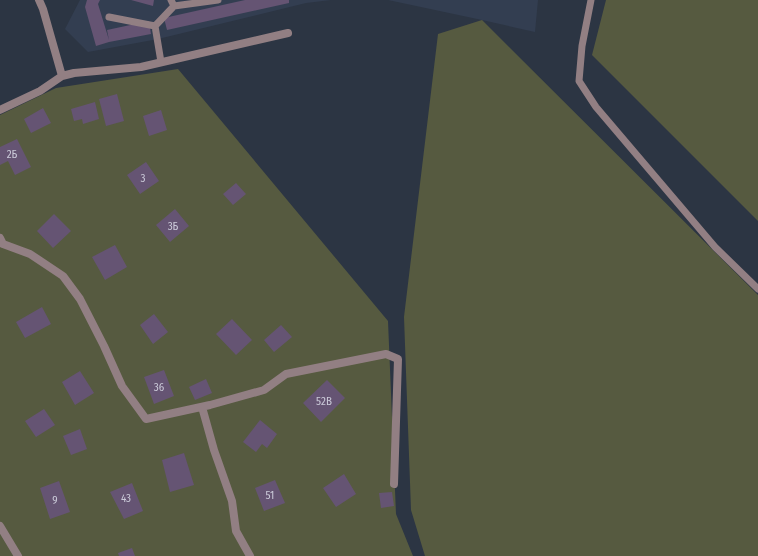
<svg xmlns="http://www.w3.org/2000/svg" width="758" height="556" viewBox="0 0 758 556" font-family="'Fira Sans Condensed',sans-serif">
	<rect width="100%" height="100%" fill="#2c3543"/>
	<path fill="#333e51" d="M80,0H331L306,3L158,39L88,52L65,29Z
		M388,0H538L535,32L482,20Z"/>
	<path fill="#565a40" d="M606,0H758V221L592,55Z
		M482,20L758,295V556H425L411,510L404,317L438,34Z
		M178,69L388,321L396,514L413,556H0V115L56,88Z"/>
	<path fill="#655473" d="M87,0H100L98,4L109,40L107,30L149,21L151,34L109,42L96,46L85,7Z
		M131,0H154L153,6Z
		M245,0H289V3L167,30L164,18Z
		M117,94L124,121L106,126L99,99Z
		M95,102L99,119L83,124L82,119L74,121L71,109Z
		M43,108L51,123L31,133L24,119Z
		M161,110L167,130L149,136L143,116Z
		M17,139L31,167L15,175L8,161L0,165V147Z
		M146,162L159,181L140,194L127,175Z
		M236,183L246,194L233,205L223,194Z
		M175,209L189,226L170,242L156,225Z
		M54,214L71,231L53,248L37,231Z
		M115,245L127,267L105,280L92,257Z
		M42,307L51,324L25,338L16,322Z
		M154,314L168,332L153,344L140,325Z
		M232,319L252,340L236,355L216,334Z
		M281,325L292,337L274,352L264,340Z
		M164,370L174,396L154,404L144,377Z
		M80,371L94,393L75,405L62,382Z
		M206,379L212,393L195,400L189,387Z
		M327,380L345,398L321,422L303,403Z
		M44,409L55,425L36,437L25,421Z
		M260,420L277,434L267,448L262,444L256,452L243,442Z
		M80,429L87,449L71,455L63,436Z
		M184,453L194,485L170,492L162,460Z
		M344,474L356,494L336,507L323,488Z
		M275,480L285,503L264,511L255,488Z
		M59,481L70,512L50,519L40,488Z
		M132,483L143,511L124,519L110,492Z
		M392,492L394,506L381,508L379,493Z
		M132,548L135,556H119L118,553Z"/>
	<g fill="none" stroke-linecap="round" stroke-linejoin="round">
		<path stroke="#927f83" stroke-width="7" d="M591,0L582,46L579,81L596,107L715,247L758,289
			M174,6L218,0
			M109,17L155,26
			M161,62L155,26L174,6L171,0"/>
		<path stroke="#927f83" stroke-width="8" d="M39,0L43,9L62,76
			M0,110L40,91L62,76L74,73L141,67L288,33
			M0,238L3,244L30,254L63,276L80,299L104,346L122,386L146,419L210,405L264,390L286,374L386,354L398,359L394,484
			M202,407L214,450L232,501L236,531L250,556
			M0,526L18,556"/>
	</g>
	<g text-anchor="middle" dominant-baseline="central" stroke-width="3" stroke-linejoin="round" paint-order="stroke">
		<g font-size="11" fill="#cac9d8">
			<text x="12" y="154">2Б</text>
			<text x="143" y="178">3</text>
			<text x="173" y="226">3Б</text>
			<text x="159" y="387">36</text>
			<text x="324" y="401">52В</text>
			<text x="270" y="495">51</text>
			<text x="126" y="498">43</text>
			<text x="55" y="500">9</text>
		</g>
	</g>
</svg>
